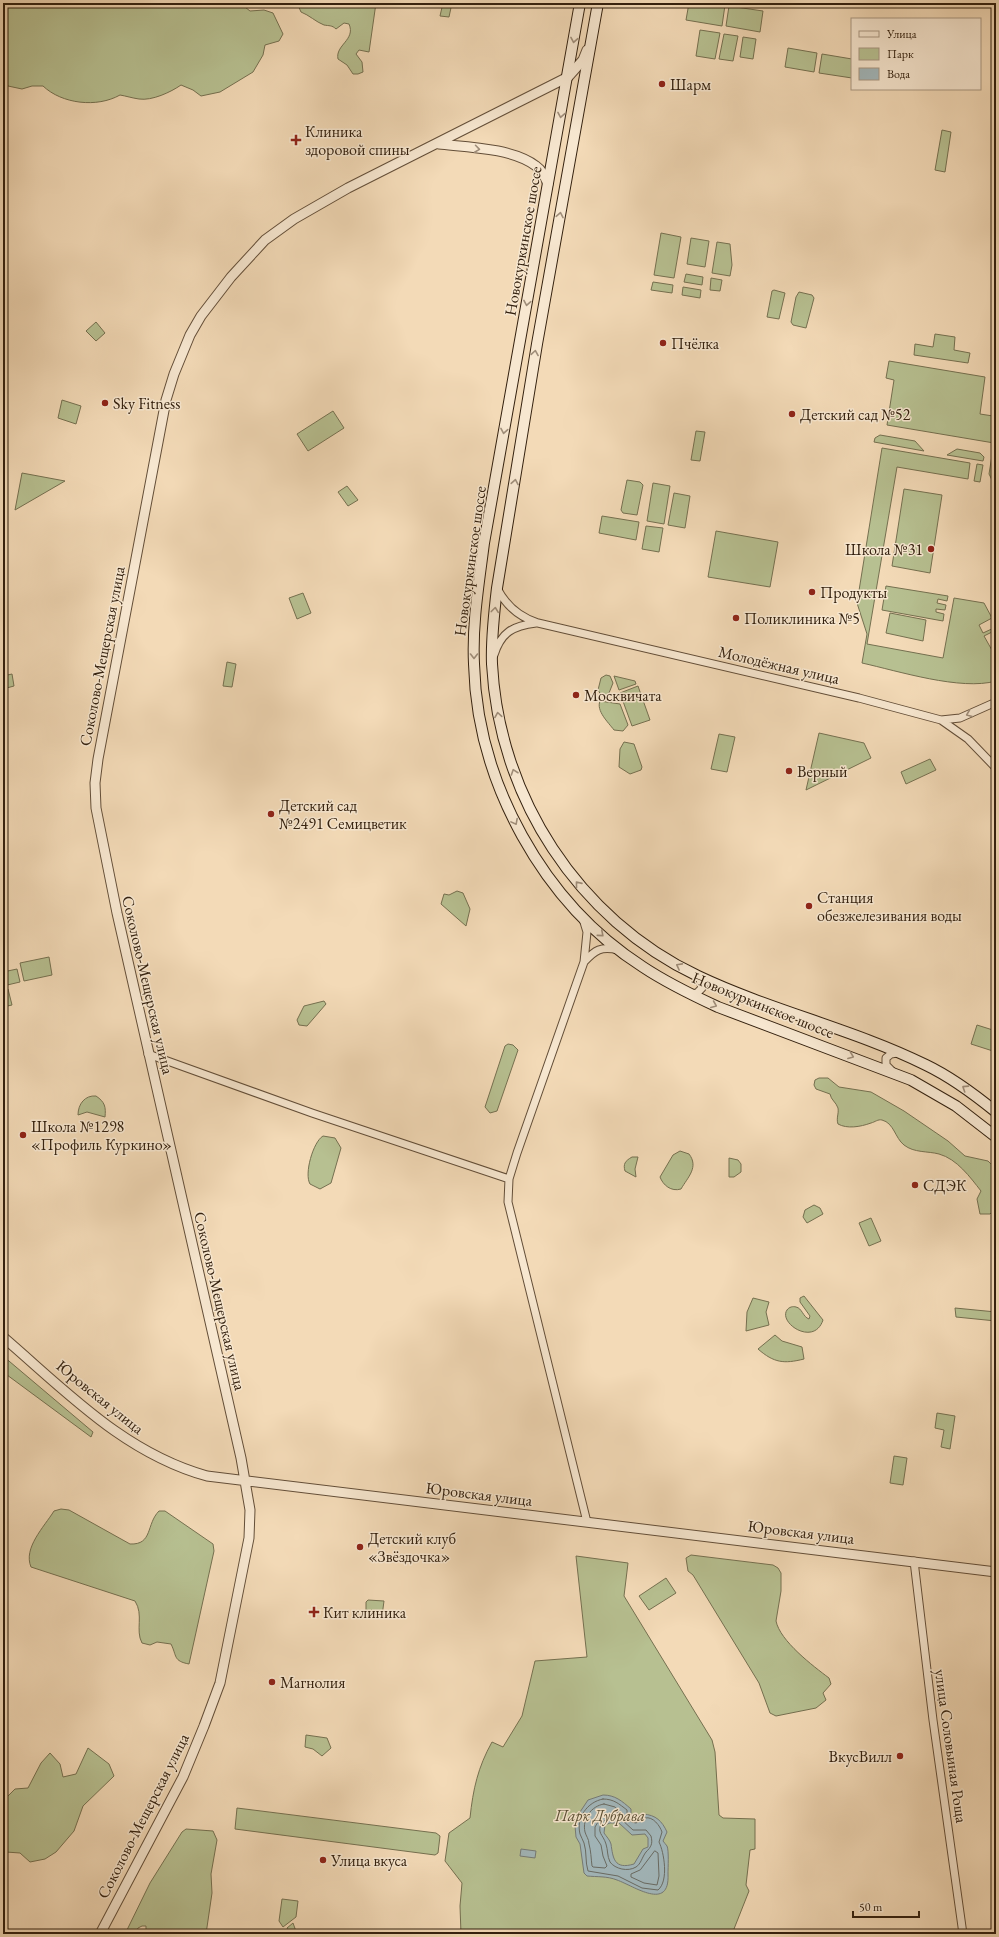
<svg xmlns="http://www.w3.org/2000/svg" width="999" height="1937" viewBox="0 0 999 1937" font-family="'EB Garamond',serif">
	<rect width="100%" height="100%" fill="#f3dab7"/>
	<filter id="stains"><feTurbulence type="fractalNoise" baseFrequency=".005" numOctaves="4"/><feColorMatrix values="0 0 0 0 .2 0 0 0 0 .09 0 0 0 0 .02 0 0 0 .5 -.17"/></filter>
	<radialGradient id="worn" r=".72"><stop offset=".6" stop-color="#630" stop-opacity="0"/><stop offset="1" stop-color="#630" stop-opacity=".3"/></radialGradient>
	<path fill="#b7c091" stroke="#757050" d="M3,3H240L250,11L264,10L273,13L283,34L279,41L265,45L263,55L253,72L220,92L201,96L193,90L181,85C171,92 152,101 139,99C132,98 126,96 120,95C97,108 62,104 43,86H32L22,89L8,86L3,75Z
		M297,3H352L356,6L358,3H376L369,52L359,50L356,54L362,62L363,72L358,74H353L347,65L338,59C335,45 356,40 349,24L344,23L336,29C332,25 329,26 324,25C316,22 309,15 301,12Z
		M443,3H452L449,17L440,16Z
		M689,3L725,5L722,26L686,20Z
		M729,6L763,11L760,32L726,26Z
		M700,30L720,33L715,59L696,56Z
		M724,34L738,36L733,61L719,59Z
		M743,37L756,39L753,59L740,57Z
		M788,48L817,53L814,72L785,67Z
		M822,54L852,59V78L819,73Z
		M942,130L951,132L945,172L935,170Z
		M661,233L681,237L674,278L654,275Z
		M691,238L709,241L705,267L687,264Z
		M717,242L730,244L732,265L730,276L712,273Z
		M686,274L703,277L702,285L684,282Z
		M711,278L722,280L720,291L710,290Z
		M653,282L673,285L672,293L651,290Z
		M683,287L701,290L700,298L682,295Z
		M774,290L785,293L779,319L767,317L772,291Z
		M799,292L812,295L814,298L806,328L793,325L791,322L796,297Z
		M96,322L105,333L96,341L86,331Z
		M935,334L955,337L954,350L970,353L968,363L914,355L915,344L933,347Z
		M889,361L985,377L980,414L993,416L996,415V482L992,480L989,474L994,443L887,425L894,380L886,378Z
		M62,400L81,406L76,424L58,418Z
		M333,411L344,428L308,451L297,434Z
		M696,431L705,432L700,461L691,460Z
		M880,435L915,441L924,451L874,442L875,438Z
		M882,448L970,463L968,479L897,467L867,644L943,658L954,598L984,603L992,618L979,625L983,633L996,627V630L984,636L993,652L996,651V681C961,691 898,671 862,663L867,634L857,603Z
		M957,449L980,453L984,457L983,461L947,455Z
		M977,464L983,465L980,482L974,481Z
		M22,473L65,481L15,510Z
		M627,480L640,482L643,485L637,515L623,513L621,510Z
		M653,483L670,486L664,524L647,521Z
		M347,486L358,500L348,506L338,492Z
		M904,489L942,495L930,573L892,566Z
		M674,493L690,496L685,528L668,525Z
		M602,516L639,522L636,540L599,533Z
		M646,526L663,528L659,552L642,549Z
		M716,531L778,542L770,587L708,577Z
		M886,586L948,596L947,601L938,599L937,603L946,605L945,610L936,609V612L944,614L943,621L882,610Z
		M303,593L311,613L297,619L289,598Z
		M890,613L926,620L923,641L886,633Z
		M227,662L236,664L232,687L223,686Z
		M12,674L14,686L3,689V676Z
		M606,675L610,676L613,683L609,693L605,696L601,695L598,690L601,678Z
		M614,676L635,681L636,684L619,690Z
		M638,686L650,720L632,726L620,693Z
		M600,701L620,704L628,725L623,731L614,730C608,722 596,711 600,701Z
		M819,733L864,743L871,758L806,790Z
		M719,734L735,737L727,772L711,769Z
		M624,742L634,744L642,767L641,770L630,774L619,767L620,749Z
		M930,759L936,770L906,784L901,772Z
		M457,891L463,893L470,909L466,926L441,904L444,894L449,895Z
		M49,957L52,975L24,981L20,963Z
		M17,969L20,982L3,986V972Z
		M8,989L12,1005L3,1007V990Z
		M324,1001L326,1004L307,1026L299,1025L297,1020L304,1006Z
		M977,1025L996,1031V1052L971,1044Z
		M508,1044L513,1045L518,1050L497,1111L490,1113L485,1107L505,1046Z
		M819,1078H828L839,1087L871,1092L904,1111L948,1141L965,1156L988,1161L996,1169V1208L990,1214H980L977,1199L981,1191C970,1177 957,1159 939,1154C928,1151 914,1153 904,1145C895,1138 894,1123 882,1120C878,1119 875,1122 871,1123C860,1127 847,1129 838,1124C836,1118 839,1114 838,1108C836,1102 831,1100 830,1094L816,1089L814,1085L815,1080Z
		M96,1096C105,1102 106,1107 105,1117L87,1112L78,1115C78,1104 85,1095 96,1096Z
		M323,1136L335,1138L341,1148L331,1183L320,1189L310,1184C304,1174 313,1142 323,1136Z
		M680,1151L689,1154C699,1167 688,1177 681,1189C671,1192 663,1185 660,1177L673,1155Z
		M632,1157H638L635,1169L636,1177L625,1171C623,1164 625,1161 632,1157Z
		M729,1158L738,1160L741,1164V1172L734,1177H729Z
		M814,1205L820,1208L823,1214L807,1223L803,1217L805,1210Z
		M871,1218L881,1241L869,1246L859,1223Z
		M804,1296L823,1320C814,1347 778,1323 787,1310C789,1307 793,1306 796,1307C802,1308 803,1317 809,1319L810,1316L800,1302V1298Z
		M753,1298L769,1302L766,1312L769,1325L746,1331L747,1312Z
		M955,1308L996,1312V1321L956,1317Z
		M775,1335L782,1341L802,1347L804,1359C784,1364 774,1363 758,1349Z
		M3,1356L93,1432L91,1437L3,1372Z
		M937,1413L955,1416L950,1449L941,1447L944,1430L935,1428Z
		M894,1456L907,1458L903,1485L890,1483Z
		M61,1509L69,1510L130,1544C153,1545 146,1524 159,1511H165L213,1544L214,1551L189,1664C173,1661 177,1656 171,1644L157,1642L150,1645L142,1643C135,1630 144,1615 135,1601L31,1567C23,1548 44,1527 54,1511Z
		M691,1555L773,1565L778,1568L781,1573V1591L776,1621C780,1641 813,1666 829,1678L831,1684L823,1693L826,1700L816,1708L776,1716L770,1713L759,1683L693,1575L688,1571L686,1558Z
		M576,1556L628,1563L624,1596L712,1740L715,1752L719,1815L723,1818L755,1819V1849L750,1850L746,1885L749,1891L732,1934H461L460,1906L462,1883L445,1861L449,1833L470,1818C473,1789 478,1767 492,1742L503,1747L522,1716L535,1661L587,1657Z
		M666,1578L676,1593L649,1610L639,1596Z
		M368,1600L384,1601L382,1616L366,1612V1602Z
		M306,1735L327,1738L331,1748L322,1756L313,1749L305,1747Z
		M88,1748L109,1764L114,1776L83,1806L74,1831L56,1852L45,1859L30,1862L20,1853L6,1852L3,1849V1801L15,1789L28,1788L41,1763L50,1753L60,1764L63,1777L76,1774Z
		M237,1808L436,1833L440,1836L438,1853L435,1855L235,1829Z
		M186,1829L213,1831L217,1840L211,1874L212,1893L206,1934H146V1926H142L138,1928L135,1934H125L150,1883L182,1832Z
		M282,1899L298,1901L296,1917L283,1927L279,1921Z
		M293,1923L297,1934H289L287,1928Z"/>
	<path fill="#a2b7bb" stroke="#767b76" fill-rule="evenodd" d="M603,1795C615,1795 622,1801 631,1809V1815L633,1818H637L643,1814C656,1815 662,1821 667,1832L663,1841C664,1843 666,1844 667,1846C669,1850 668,1868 668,1874C670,1912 634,1886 617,1880C607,1876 597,1877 587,1876L584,1873L580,1844L576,1837L575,1826L578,1815L588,1800ZM610,1823H619L632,1835L645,1834L648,1838V1847L643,1849L634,1864C614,1870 613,1858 611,1844C610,1840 606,1836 604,1833L605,1825Z
		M521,1849L536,1851L535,1858L520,1856Z"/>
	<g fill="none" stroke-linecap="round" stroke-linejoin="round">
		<path stroke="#6a6c64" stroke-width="1" d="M603,1799C614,1799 619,1804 627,1810C627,1817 628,1822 636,1823C639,1822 642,1818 645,1818C653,1816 660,1826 662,1832L659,1842C664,1852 669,1881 658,1890L642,1888L618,1876L588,1871C585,1862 587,1852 584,1843C583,1840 581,1837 580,1834C576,1818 587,1802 603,1799Z
			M604,1804L615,1807L619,1812L601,1817L595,1827V1836L601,1845L603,1856L607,1866L605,1868L593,1867L592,1866C591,1858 591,1851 589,1844C589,1839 586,1836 585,1832C582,1819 591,1806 604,1804Z
			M609,1819H621L633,1830H646L651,1836C653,1844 651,1847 646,1852C642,1857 641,1864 636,1867C628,1872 615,1869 610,1862C607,1856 608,1850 606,1844C603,1834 596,1833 602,1822Z
			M655,1851L658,1853L659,1876L657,1885L644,1883L631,1877V1874L640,1870Z"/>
		<g stroke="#634e38" stroke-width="9">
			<path id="minor" d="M497,588C506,606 519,617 538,623L859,698L941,720L968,739L996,768
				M494,655C501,632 513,626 536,623
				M941,720L960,718L996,702
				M583,919L587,932L584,962L517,1153L509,1179L508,1202L587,1522
				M584,962C595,950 601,946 618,950
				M690,994L697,993L702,988L699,976
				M148,1054L312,1113L509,1179
				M892,1071L886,1065V1058L891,1054L897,1053
				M914,1561L933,1720L963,1934"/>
		</g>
		<g stroke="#634e38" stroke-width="11">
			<path id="tertiary" d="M439,144C466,147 513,148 536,166C542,170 545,177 548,184
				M3,1337C66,1391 124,1453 207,1476L996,1572
				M100,1934L183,1777L204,1726L220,1683L249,1538L250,1510L241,1458L117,913L96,808L95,783L98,759L166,400L174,374L190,335L201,316L231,277L265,240L294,219L348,188L568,77L583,60L587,50"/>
		</g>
		<g stroke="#33200e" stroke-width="12">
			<path id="secondary" d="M580,3L484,543C479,583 472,623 474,664C477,782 543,903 643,967C667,983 692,995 718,1007L911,1080L956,1106L996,1137
				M598,3L537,344L497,588C494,613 491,639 492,664C499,797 578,919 698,976C772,1011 853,1029 926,1065C951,1077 974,1094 996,1112"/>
		</g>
		<use href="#minor" stroke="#f7e7d0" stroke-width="7"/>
		<use href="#tertiary" stroke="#f7e7d0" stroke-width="9"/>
		<use href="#secondary" stroke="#f7e7d0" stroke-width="10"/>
	</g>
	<defs><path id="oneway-chevron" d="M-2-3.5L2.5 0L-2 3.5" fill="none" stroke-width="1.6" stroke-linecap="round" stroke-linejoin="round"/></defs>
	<g stroke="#9f8d79">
		<use href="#oneway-chevron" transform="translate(574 40) rotate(100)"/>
		<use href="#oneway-chevron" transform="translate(561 115) rotate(100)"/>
		<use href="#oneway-chevron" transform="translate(477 149) rotate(8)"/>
		<use href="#oneway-chevron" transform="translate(560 215) rotate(-79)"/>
		<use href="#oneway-chevron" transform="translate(527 303) rotate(100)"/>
		<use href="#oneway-chevron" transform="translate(535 353) rotate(-81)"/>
		<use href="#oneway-chevron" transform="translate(504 431) rotate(100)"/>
		<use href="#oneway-chevron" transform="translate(515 482) rotate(-80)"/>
		<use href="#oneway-chevron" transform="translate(495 610) rotate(-83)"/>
		<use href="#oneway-chevron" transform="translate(474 656) rotate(90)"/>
		<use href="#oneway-chevron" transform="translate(969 714) rotate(158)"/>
		<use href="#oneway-chevron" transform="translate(498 715) rotate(-99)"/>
		<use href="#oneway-chevron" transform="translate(514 772) rotate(-109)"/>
		<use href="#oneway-chevron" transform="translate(515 822) rotate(62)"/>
		<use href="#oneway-chevron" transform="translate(578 884) rotate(-129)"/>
		<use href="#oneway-chevron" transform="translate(601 934) rotate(41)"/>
		<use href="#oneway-chevron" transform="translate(679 966) rotate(-152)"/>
		<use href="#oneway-chevron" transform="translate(714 1005) rotate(23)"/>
		<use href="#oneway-chevron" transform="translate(851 1056) rotate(21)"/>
		<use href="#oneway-chevron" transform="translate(965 1088) rotate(-147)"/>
	</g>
	<g fill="#8f2418" stroke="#f7e7d0" stroke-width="1.5">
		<circle cx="662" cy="84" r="4"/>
		<path d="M294 134h4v4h4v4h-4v4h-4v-4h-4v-4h4z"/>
		<circle cx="663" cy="343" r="4"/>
		<circle cx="105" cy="403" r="4"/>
		<circle cx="792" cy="414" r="4"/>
		<circle cx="931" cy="549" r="4"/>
		<circle cx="812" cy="592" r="4"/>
		<circle cx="736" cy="618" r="4"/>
		<circle cx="576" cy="695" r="4"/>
		<circle cx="789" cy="771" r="4"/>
		<circle cx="271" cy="814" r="4"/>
		<circle cx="809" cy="906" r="4"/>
		<circle cx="23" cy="1135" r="4"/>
		<circle cx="915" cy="1185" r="4"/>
		<circle cx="360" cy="1547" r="4"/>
		<path d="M312 1606h4v4h4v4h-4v4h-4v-4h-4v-4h4z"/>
		<circle cx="272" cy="1682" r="4"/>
		<circle cx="900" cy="1756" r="4"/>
		<circle cx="323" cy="1860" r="4"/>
	</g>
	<g text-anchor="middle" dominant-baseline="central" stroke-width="3" stroke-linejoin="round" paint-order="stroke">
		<g font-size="16" fill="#33200e" stroke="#f7e7d0" text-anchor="start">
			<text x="670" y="84">Шарм</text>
			<text x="305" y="131">Клиника<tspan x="305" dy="18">здоровой спины</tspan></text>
			<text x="671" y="343">Пчёлка</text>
			<text x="113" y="403">Sky Fitness</text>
			<text x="800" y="414">Детский сад №52</text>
			<text x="923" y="549" text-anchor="end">Школа №31</text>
			<text x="820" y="592">Продукты</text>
			<text x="744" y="618">Поликлиника №5</text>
			<text x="584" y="695">Москвичата</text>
			<text x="797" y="771">Верный</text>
			<text x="279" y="805">Детский сад<tspan x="279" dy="18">№2491 Семицветик</tspan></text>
			<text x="817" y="897">Станция<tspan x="817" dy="18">обезжелезивания воды</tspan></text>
			<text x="31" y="1126">Школа №1298<tspan x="31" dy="18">«Профиль Куркино»</tspan></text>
			<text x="923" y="1185">СДЭК</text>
			<text x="368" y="1538">Детский клуб<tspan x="368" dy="18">«Звёздочка»</tspan></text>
			<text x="323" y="1612">Кит клиника</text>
			<text x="280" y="1682">Магнолия</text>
			<text x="892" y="1756" text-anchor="end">ВкусВилл</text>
			<text x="331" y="1860">Улица вкуса</text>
		</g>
		<g font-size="16" fill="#33200e" stroke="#f7e7d0">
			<text transform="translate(523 241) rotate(-80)">Новокуркинское шоссе</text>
			<text transform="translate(470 561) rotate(-82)">Новокуркинское шоссе</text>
			<text transform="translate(102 656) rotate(-79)">Соколово-Мещерская улица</text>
			<text transform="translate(779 665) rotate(13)">Молодёжная улица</text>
			<text transform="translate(148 985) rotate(77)">Соколово-Мещерская улица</text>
			<text transform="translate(763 1005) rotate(22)">Новокуркинское шоссе</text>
			<text transform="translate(220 1301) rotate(77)">Соколово-Мещерская улица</text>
			<text transform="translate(100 1397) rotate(39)">Юровская улица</text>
			<text transform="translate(479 1494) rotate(7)">Юровская улица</text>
			<text transform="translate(801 1532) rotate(7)">Юровская улица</text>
			<text transform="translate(951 1746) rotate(82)">улица Соловьиная Роща</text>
			<text transform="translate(143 1816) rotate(-63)">Соколово-Мещерская улица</text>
		</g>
		<g font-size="16" font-style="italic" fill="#5b5035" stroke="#f7e7d0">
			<text x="600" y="1815">Парк Дубрава</text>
		</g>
	</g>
	<rect width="999" height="1937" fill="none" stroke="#f3dab7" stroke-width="16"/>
	<rect x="4" y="4" width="991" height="1929" fill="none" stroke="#33200e" stroke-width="2"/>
	<rect x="8" y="8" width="983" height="1921" fill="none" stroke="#33200e"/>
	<rect x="851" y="18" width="130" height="72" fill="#f7e7d0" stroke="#a99782"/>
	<rect x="859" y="31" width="20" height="6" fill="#f7e7d0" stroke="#a99782"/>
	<text x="887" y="38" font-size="12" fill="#33200e">Улица</text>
	<rect x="859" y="48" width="20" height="12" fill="#b7c091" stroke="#a99782"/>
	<text x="887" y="58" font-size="12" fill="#33200e">Парк</text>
	<rect x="859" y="68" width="20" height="12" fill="#a2b7bb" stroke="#a99782"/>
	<text x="887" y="78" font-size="12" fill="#33200e">Вода</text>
	<path d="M853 1911v6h66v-6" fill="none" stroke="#33200e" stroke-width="2"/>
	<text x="859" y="1911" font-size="12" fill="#33200e" stroke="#f7e7d0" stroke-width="3" paint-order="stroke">50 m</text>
	<rect width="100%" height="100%" filter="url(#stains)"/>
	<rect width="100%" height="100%" fill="url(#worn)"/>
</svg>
